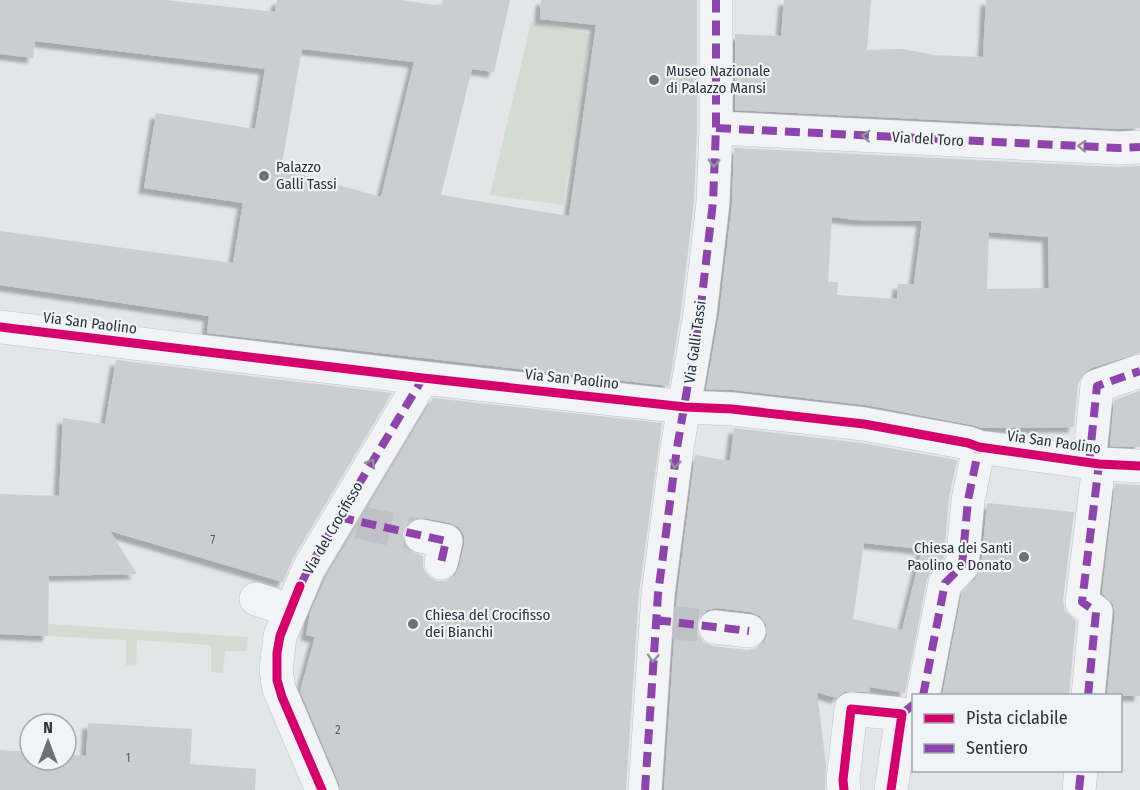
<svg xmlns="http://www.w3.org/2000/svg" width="1140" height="790" viewBox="0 0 1140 790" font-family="'Fira Sans Condensed',sans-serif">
	<defs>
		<filter id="shadow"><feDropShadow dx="-5.5" dy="5.5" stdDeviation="1.5" flood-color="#0004"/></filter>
	</defs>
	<rect width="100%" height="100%" fill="#e3e5e7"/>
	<path fill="#d4dbd3" d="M531,23L590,34L563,205L490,195Z
		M48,624L248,637L247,651H225L223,673L211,672V645L137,640L136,666L126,665V640L48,636Z"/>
	<path fill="#cbcdcf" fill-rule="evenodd" filter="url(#shadow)" d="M0,0H165L275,12L277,0H401L441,6L443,0H510L494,72L472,69L441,195L569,216L596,25L540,19L541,0H697V128L694,201L681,311L669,386L207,333L209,316L0,285V231L233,263L243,203L144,188L156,113L255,129L265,69L35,41L33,58L0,54ZM302,49L414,62L381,197L281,169Z
		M784,0H871L867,50L903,49L934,55L983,57L986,0H1140V128L1119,129L735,110V34L781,36Z
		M734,148L1118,167L1140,166V353L1091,368L1083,374L1078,384L1074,427L982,428L972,425L866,405L734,390L706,389L719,316L732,204ZM832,217L856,220L922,221L914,284H898L897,299L837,295L838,282H828ZM989,232L1048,237L1049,288L987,289Z
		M116,360L392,393L293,558L283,582L110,531L137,574L49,576L48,636L0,634V494L59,496L63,418L105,424Z
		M1140,391V447L1110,446L1114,400Z
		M433,398L662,423L639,593L626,790H340L339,783L300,691L315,637L306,635L310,613L326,577ZM425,518L450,523L459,527L464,535V545L459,567L455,575L447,581H437L429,577L423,568V556L409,550L404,543L403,533L407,524L414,519Z
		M734,428L861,443L957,460L949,498L944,558L932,570L927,579L905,693L870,687L869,692H844L836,698L817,692L826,765L825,790H664L677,596L695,455L730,461ZM864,543L922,549L902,630L853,619ZM717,608L751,612L760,616L766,624L767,634L764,642L757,648L747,650L713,646L704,642L698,634L697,624L700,616L707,610Z
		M1115,484L1140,485V696H1107L1115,613L1113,604L1102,593Z
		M987,503L1074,512L1063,600L1065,610L1076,621L1069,696H942L962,592L975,579L981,568Z
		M88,723L192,729L190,764L256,769L255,790H0V750L30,752V760H66V754L86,756Z"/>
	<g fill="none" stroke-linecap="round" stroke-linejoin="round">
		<path stroke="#bec2c6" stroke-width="33" stroke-dasharray="33 16" stroke-linecap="butt" d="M358,522L421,536
			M665,622L715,627"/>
		<g stroke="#c1c3c5" stroke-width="34">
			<path id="minor" d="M716,128L1119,148L1140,147
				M0,327L423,378L685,407L732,409L864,424L968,443L979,447L1099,464L1140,466
				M1089,463L1097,386L1140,371
				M421,536L446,541L441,563
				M256,599L290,610
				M715,627L749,631
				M923,696L945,583L962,566L968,500L979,447
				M1088,696L1096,612L1082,602L1099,464
				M322,790L279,689L276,670L280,636L309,568L423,378
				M645,790L658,594L677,448L700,314L713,202L716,128V0
				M844,790L843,780L851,709L902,714L891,790
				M1079,790L1081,770"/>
		</g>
		<use href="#minor" stroke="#f2f3f4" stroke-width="33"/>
		<path stroke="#8e44ad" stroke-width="8" stroke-dasharray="15 8" stroke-linecap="butt" d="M716,128L1119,148L1140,147
			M1089,463L1097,386L1140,371
			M339,517L446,541L441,563
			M300,586L309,568L339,517L423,378
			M656,620L749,631
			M923,696L945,583L962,566L968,500L979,447
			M1088,696L1096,612L1082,602L1099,464
			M902,714L914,704
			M645,790L658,594L677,448L700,314L713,202L716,128V0
			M1079,790L1081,770"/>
		<g stroke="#f1f4f6" stroke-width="13">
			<path id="cycleway" d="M0,327L423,378L685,407L732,409L864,424L968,443L979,447L1099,464L1140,466
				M300,586L280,636L277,653V680L282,697L322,790
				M844,790L843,780L851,709L902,714L891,790"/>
		</g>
		<use href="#cycleway" stroke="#d6006c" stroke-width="9"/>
	</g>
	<defs><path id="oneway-chevron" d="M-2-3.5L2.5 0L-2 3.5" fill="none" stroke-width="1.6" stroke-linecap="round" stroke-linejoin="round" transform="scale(1.5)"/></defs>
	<g stroke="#8e949a">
		<use href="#oneway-chevron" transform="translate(866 136) rotate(-177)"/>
		<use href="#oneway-chevron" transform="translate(1082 146) rotate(-177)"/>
		<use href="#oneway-chevron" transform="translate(714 163) rotate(92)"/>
		<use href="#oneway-chevron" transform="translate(371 463) rotate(-59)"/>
		<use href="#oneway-chevron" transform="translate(675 464) rotate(97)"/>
		<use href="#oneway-chevron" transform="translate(653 658) rotate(94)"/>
	</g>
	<g fill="#6b727a" stroke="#f1f4f6" stroke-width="2">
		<circle cx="654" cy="80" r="6"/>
		<circle cx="264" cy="176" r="6"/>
		<circle cx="1024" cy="557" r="6"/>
		<circle cx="413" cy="624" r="6"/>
	</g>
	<g text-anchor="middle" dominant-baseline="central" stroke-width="4.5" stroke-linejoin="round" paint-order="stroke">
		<g font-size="12" fill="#535b64">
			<text x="213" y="540">7</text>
			<text x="338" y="730">2</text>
			<text x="128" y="758">1</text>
		</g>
		<g font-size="15" fill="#2a3440" stroke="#f1f4f6" text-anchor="start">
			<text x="666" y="71">Museo Nazionale<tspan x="666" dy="17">di Palazzo Mansi</tspan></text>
			<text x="276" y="167">Palazzo<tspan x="276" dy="17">Galli Tassi</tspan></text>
			<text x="1012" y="548" text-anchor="end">Chiesa dei Santi<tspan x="1012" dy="17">Paolino e Donato</tspan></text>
			<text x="425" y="615">Chiesa del Crocifisso<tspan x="425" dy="17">dei Bianchi</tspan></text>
		</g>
		<g font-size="15" fill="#2a3440" stroke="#f1f4f6">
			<text transform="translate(928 139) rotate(3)">Via del Toro</text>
			<text transform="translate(90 323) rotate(7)">Via San Paolino</text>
			<text transform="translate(695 342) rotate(-82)">Via Galli Tassi</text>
			<text transform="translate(572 379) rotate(6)">Via San Paolino</text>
			<text transform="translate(1054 442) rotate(8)">Via San Paolino</text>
			<text transform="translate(333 528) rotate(-60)">Via del Crocifisso</text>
		</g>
	</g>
	<rect x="912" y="694" width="210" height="78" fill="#f1f4f6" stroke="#a1a7ad" stroke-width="1.5"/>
	<rect x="924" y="714" width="30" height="9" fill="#d6006c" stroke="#a1a7ad" stroke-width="1.5"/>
	<text x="966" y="724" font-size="18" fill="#2a3440">Pista ciclabile</text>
	<rect x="924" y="744" width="30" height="9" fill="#8e44ad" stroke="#a1a7ad" stroke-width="1.5"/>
	<text x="966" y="754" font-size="18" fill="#2a3440">Sentiero</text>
	<g transform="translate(48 742)"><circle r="28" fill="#f1f4f6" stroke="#a1a7ad" stroke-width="1.5"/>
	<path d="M0-4.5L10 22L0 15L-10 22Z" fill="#6b727a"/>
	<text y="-9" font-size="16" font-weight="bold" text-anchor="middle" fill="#2a3440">N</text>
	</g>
</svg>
